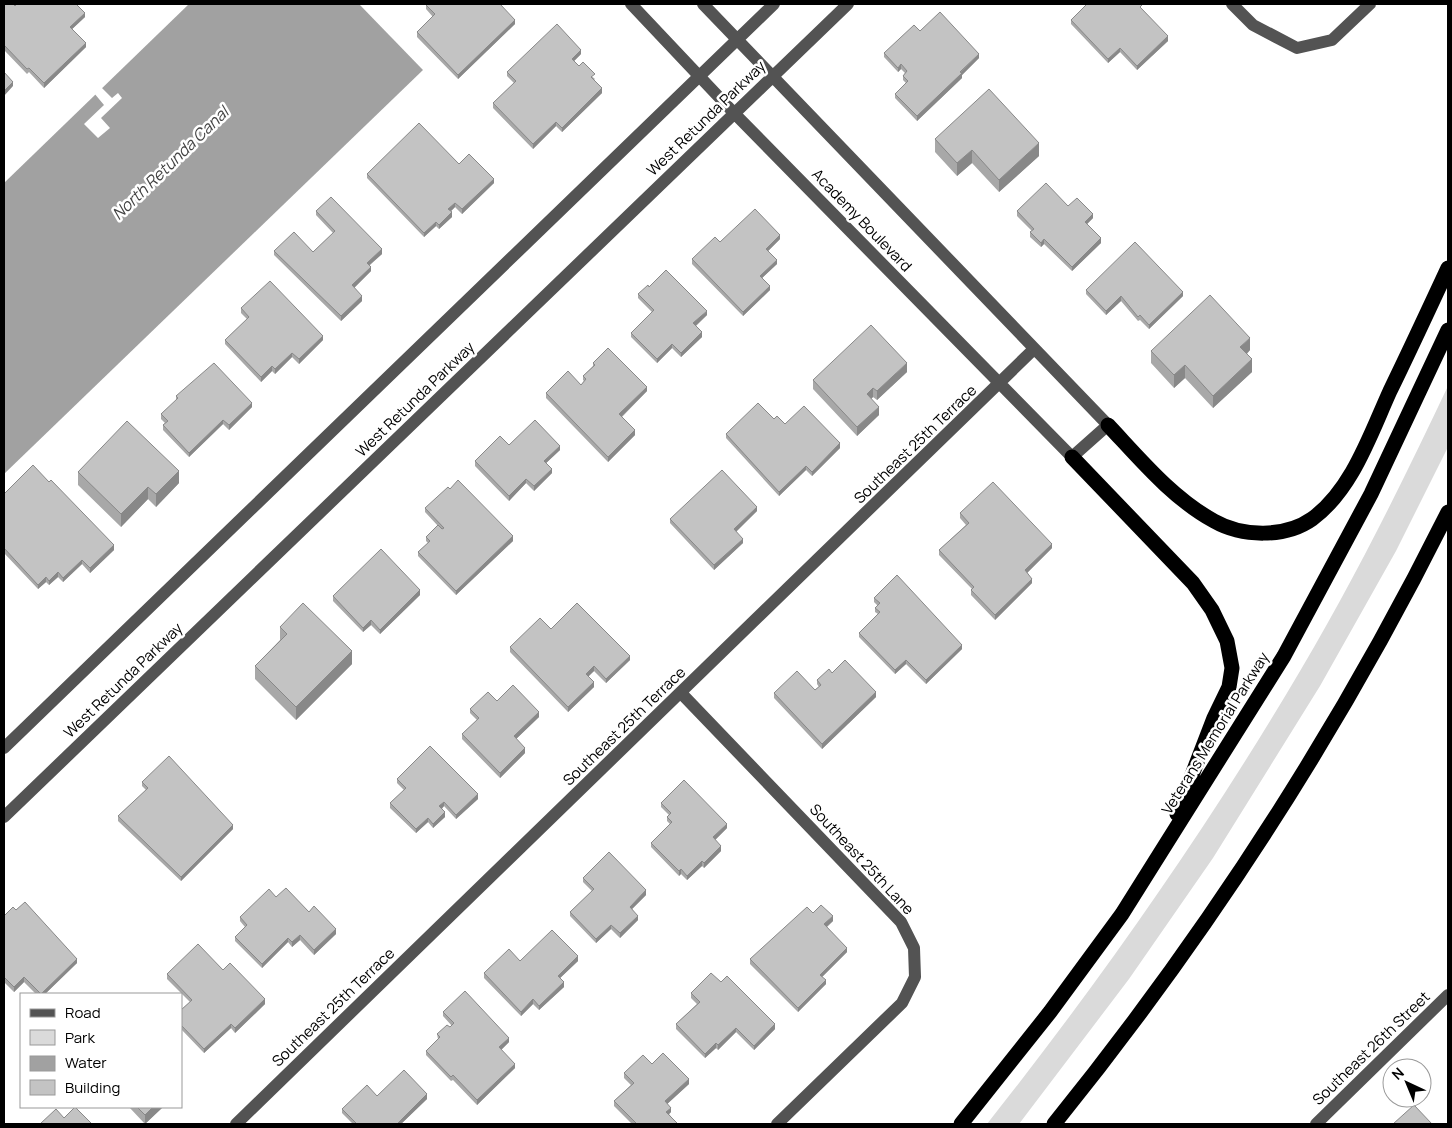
<svg xmlns="http://www.w3.org/2000/svg" width="1452" height="1128" viewBox="0 0 1452 1128" font-family="Manrope,sans-serif">
	<rect width="100%" height="100%" fill="#fff"/>
	<path fill="#dadada" d="M1448,386V447L1396,551L1320,686L1213,858L1129,979L1019,1124H987C1096,986 1197,843 1287,693C1347,594 1399,490 1448,386Z"/>
	<path fill="#a1a1a1" d="M189,4H359L423,70L4,474V183Z"/>
	<path fill="#fff" d="M100,86L112,98L118,93L122,98L101,118L110,128L98,138L84,124L104,105L94,93Z"/>
	<g fill="none" stroke-linecap="round" stroke-linejoin="round">
		<path stroke="#535353" stroke-width="12" d="M631,4L734,113L1072,457L1108,425L703,4
			M1232,4L1253,25L1297,48L1332,40L1370,4
			M681,693L901,922L914,948L915,977L902,1003L777,1124
			M4,748L774,4
			M4,817L848,4
			M236,1124L1034,349
			M1316,1124L1448,995"/>
		<path stroke="#000" stroke-width="15" d="M1108,425C1140,459 1172,498 1214,521C1242,537 1285,538 1312,519C1352,490 1370,435 1390,391C1410,350 1429,309 1448,268
			M1072,457L1193,583L1212,610L1227,641L1232,668L1229,687L1214,718L1177,814
			M961,1124L1050,1012L1122,914L1284,656L1371,494L1448,330
			M1054,1124C1206,936 1340,729 1448,512"/>
	</g>
	<path fill="#a8a8a8" d="M4,4L85,17L72,29L86,47L44,88L29,72L27,74L4,50Z
		M426,5L515,24L458,79L417,37V32L433,17L426,9Z
		M1142,9L1168,41L1137,70L1120,52L1108,63L1071,24V20Z
		M920,31L979,58L962,75V78L917,121L895,98V94L906,83L903,80V76L905,73L901,69L898,72L884,57V53Z
		M581,54L574,61L579,66L595,79L594,80L602,93L562,132L556,126L533,149L493,108V103L514,83L507,76V72Z
		M935,139L1039,156L999,192L972,163L957,176L935,152Z
		M459,164L494,183L462,214L455,207L451,211L452,217L439,229L436,226L424,237L367,178V174Z
		M1068,206L1093,218L1087,224L1101,243L1072,271L1044,244L1041,247L1030,237V232L1032,231L1017,216V211Z
		M316,211L382,254L370,265L371,271L354,288L362,301L341,321L274,255V251L313,252L333,233L316,215Z
		M780,239L768,251L777,264L762,278L770,290L743,316L692,264V259L720,242Z
		M1086,290L1183,296L1149,329L1140,320L1138,321L1121,301L1106,315L1086,294Z
		M638,294L707,315L696,326L702,337L681,357L672,348L657,363L631,337V333L652,312L638,298Z
		M241,308L323,340L299,364L292,357L275,374L272,371L261,382L225,344V340L247,319L241,313Z
		M1250,350L1247,354L1252,372L1213,408L1185,378L1174,388L1151,363V351Z
		M593,363L647,391L622,417L635,435L608,462L546,398V393L581,385L584,381L583,380V376L593,366Z
		M907,372L877,400L873,397L871,399L879,415L857,436L813,389V380Z
		M176,396L252,407L229,430L223,424L189,457L163,430V425L165,423L161,419V414L176,401Z
		M774,419L840,448L812,476L806,470L779,496L726,438V434Z
		M509,445L560,450L546,463L552,473L534,491L526,483L509,501L475,466V461Z
		M78,472L179,483L156,507L148,499L121,527L78,485Z
		M4,494L114,550L90,573L82,564L63,582L58,577L49,585L46,582L38,589L4,553Z
		M425,508L513,541L456,595L418,556V552L428,543L426,541V537L438,526L425,512Z
		M757,511L736,531L743,543L714,570L670,523V519Z
		M960,513L1052,548L1027,573L1032,583L995,620L971,595V590L972,589L939,555V550L966,525L960,518Z
		M420,595L380,634L371,625L363,632L333,601V596Z
		M874,598L962,649L926,684L906,664L895,674L859,637V633L878,614L875,612V608L878,606L874,602Z
		M280,627L352,664L296,720L255,679V666L280,640Z
		M510,647L630,660L606,683L594,671L588,676L594,687L568,712L510,652Z
		M832,673L876,697L822,749L774,698V693L815,690L819,687L817,684V680Z
		M497,701L539,717L516,739L525,753L500,778L462,739V734L477,720L470,713V709Z
		M397,779L478,799L456,819L444,806L442,809L445,817L433,828L428,822L416,833L390,808V803L404,790L397,783Z
		M142,782L233,829L181,881L118,821V816L146,790L142,786Z
		M661,803L727,828L715,840L721,851L704,868L702,866L687,880L681,874L679,876L651,847V843L670,824L667,821V817L669,815L661,807Z
		M583,878L646,895L632,909L638,920L620,938L611,929L596,943L570,916V912L592,891L583,882Z
		M276,897L309,912L336,934L314,955L300,940L292,947L288,942L262,968L235,941V937L245,927L240,921V917Z
		M813,913L833,921L827,927L847,952L822,977L826,984L798,1012L750,964V959Z
		M4,916L77,963L45,994H36L24,982L14,992L4,982Z
		M520,961H578L560,978L564,987L539,1010L533,1004L521,1016L484,978V973Z
		M223,970L265,1004L235,1033L231,1028L204,1053L181,1029V1010L190,1002L167,979V974Z
		M721,982L775,1029L754,1050L736,1032L718,1050L716,1048L705,1058L676,1029V1024L697,1004L691,998V993Z
		M443,1012L509,1042L501,1050L515,1068L477,1105L453,1080L451,1081L426,1055V1051L438,1039L437,1034L452,1026L443,1016Z
		M652,1064L689,1084L667,1104L671,1112L669,1114L677,1124H632L614,1106V1101L631,1085L624,1078V1073Z
		M377,1096L427,1099L401,1124H353L342,1113V1109Z
		M129,1107H163L145,1124Z"/>
	<path fill="#888" d="M85,13V17L70,31V27Z
		M515,20V24L458,79V75Z
		M1168,36V41L1137,70V66Z
		M86,43V47L44,88V83Z
		M1120,48V52L1108,63V59Z
		M581,50V54L572,63V59Z
		M979,54V58L962,75V78L917,121V116Z
		M901,64V69L898,72V68Z
		M13,82V86L4,96V91Z
		M602,88V93L562,132V128Z
		M556,122V126L533,149V144Z
		M1039,143V156L999,192V180Z
		M972,150V163L957,176V163Z
		M494,179V183L462,214V209Z
		M455,203V207L448,214V209Z
		M452,212V217L439,229V225Z
		M1093,214V218L1085,226V222Z
		M436,222V226L424,237V233Z
		M780,235V239L766,253V249Z
		M1101,238V243L1072,271V267Z
		M1044,239V244L1041,247V243Z
		M382,249V254L367,267V263Z
		M777,260V264L760,280V276Z
		M371,267V271L352,290V285Z
		M770,286V290L743,316V312Z
		M1183,292V296L1149,329V325Z
		M362,296V301L341,321V316Z
		M1121,296V301L1106,315V311Z
		M707,311V315L693,328V323Z
		M702,332V337L681,357V353Z
		M323,336V340L299,364V359Z
		M1250,338V350L1240,360V347Z
		M672,344V348L657,363V359Z
		M292,353V357L275,374V369Z
		M1252,359V372L1213,408V396Z
		M907,363V372L877,400V391Z
		M1185,365V378L1174,388V375Z
		M272,366V371L261,382V377Z
		M647,387V391L619,419V414Z
		M873,388V397L867,403V394Z
		M252,403V407L229,430V425Z
		M879,407V415L857,436V427Z
		M223,420V424L189,457V453Z
		M635,430V435L608,462V457Z
		M840,443V448L812,476V472Z
		M560,446V450L544,465V461Z
		M806,466V470L779,496V492Z
		M552,469V473L534,491V486Z
		M179,471V483L156,507V494Z
		M526,479V483L509,501V496Z
		M148,487V499L121,527V514Z
		M757,507V511L734,534V529Z
		M513,536V541L456,595V591Z
		M743,539V543L714,570V565Z
		M1052,544V548L1025,575V570Z
		M114,545V550L90,573V568Z
		M82,560V564L63,582V578Z
		M58,572V577L49,585V581Z
		M46,577V582L38,589V585Z
		M1032,579V583L995,620V615Z
		M420,590V595L380,634V630Z
		M371,620V625L363,632V628Z
		M962,645V649L926,684V680Z
		M352,651V664L296,720V707Z
		M630,656V660L606,683V679Z
		M906,660V664L895,674V670Z
		M594,666V671L586,679V674Z
		M594,682V687L568,712V707Z
		M876,692V697L822,749V744Z
		M539,712V717L514,741V736Z
		M525,748V753L500,778V773Z
		M478,794V799L456,819V815Z
		M444,802V806L439,811V806Z
		M445,812V817L433,828V824Z
		M428,818V822L416,833V829Z
		M727,824V828L713,842V837Z
		M233,825V829L181,881V877Z
		M721,846V851L704,868V863Z
		M702,861V866L687,880V876Z
		M681,869V874L679,876V871Z
		M646,890V895L630,911V907Z
		M638,916V920L620,938V933Z
		M833,916V921L824,929V924Z
		M611,925V929L596,943V939Z
		M336,929V934L314,955V950Z
		M300,935V940L292,947V942Z
		M288,938V942L262,968V964Z
		M847,948V952L820,979V975Z
		M578,956V961L558,980V976Z
		M77,959V963L45,994H41Z
		M24,977V982L14,992V987Z
		M826,980V984L798,1012V1008Z
		M564,982V987L539,1010V1006Z
		M265,999V1004L235,1033V1028Z
		M533,999V1004L521,1016V1012Z
		M231,1024V1028L204,1053V1049Z
		M775,1024V1029L754,1050V1046Z
		M736,1028V1032L718,1050V1045Z
		M509,1038V1042L499,1052V1047Z
		M716,1043V1048L705,1058V1054Z
		M515,1064V1068L477,1105V1100Z
		M182,1079V1088L181,1089V1080Z
		M689,1079V1084L665,1106V1101Z
		M427,1094V1099L401,1124H397Z
		M153,1107H163L145,1124V1115Z
		M671,1108V1112L666,1117V1112Z"/>
	<path fill="#c3c3c3" stroke="#888" d="M4,4H13L15,6L17,4H76L85,13L70,27L86,43L44,83L29,68L27,69L4,45Z
		M427,4H500L515,20L458,75L417,32L435,14L426,5Z
		M1087,4H1142V5L1140,7L1168,36L1137,66L1120,48L1108,59L1071,20Z
		M940,12L979,54L960,72L962,73L917,116L895,94L908,81L903,76L907,71L901,64L898,68L884,53L914,25L920,31Z
		M557,24L581,50L572,59L579,66L583,62L595,74L591,77L602,88L562,128L556,122L533,144L493,103L516,81L507,72Z
		M4,72L13,82L4,91Z
		M989,89L1039,143L999,180L972,150L957,163L935,139Z
		M419,123L459,164L469,154L494,179L462,209L455,203L448,209L452,212L439,225L436,222L424,233L367,174Z
		M1046,183L1068,206L1077,198L1093,214L1085,222L1101,238L1072,267L1044,239L1041,243L1030,232L1034,229L1017,211Z
		M331,197L382,249L367,263L371,267L352,285L362,296L341,316L274,251L294,232L313,252L335,231L316,211Z
		M755,209L780,235L766,249L777,260L760,276L770,286L743,312L692,259L715,237L720,242Z
		M1135,242L1183,292L1149,325L1140,315L1138,317L1121,296L1106,311L1086,290Z
		M666,270L707,311L693,323L702,332L681,353L672,344L657,359L631,333L654,310L638,294L648,285L649,287Z
		M270,281L323,336L299,359L292,353L275,369L272,366L261,377L225,340L249,317L241,308Z
		M1210,295L1250,338L1240,347L1252,359L1213,396L1185,365L1174,375L1151,351Z
		M871,325L907,363L877,391L873,388L867,394L879,407L857,427L813,380Z
		M608,348L647,387L619,414L635,430L608,457L546,393L568,371L581,385L586,379L583,376L595,365L593,363Z
		M214,363L252,403L229,425L223,420L189,453L163,425L168,421L161,414L178,398L176,396Z
		M758,403L774,419L777,416L785,424L804,406L840,443L812,472L806,466L779,492L726,434Z
		M535,420L560,446L544,461L552,469L534,486L526,479L509,496L475,461L500,436L509,445Z
		M127,421L179,471L156,494L148,487L121,514L78,472Z
		M33,465L49,482L51,480L114,545L90,568L82,560L63,578L58,572L49,581L46,577L38,585L4,548V494Z
		M722,470L757,507L734,529L743,539L714,565L670,519Z
		M458,480L513,536L456,591L418,552L430,541L426,537L438,525L442,529L444,528L425,508L448,487L450,489Z
		M993,482L1052,544L1025,570L1032,579L995,615L971,590L974,587L939,550L969,523L960,513Z
		M381,549L420,590L380,630L371,620L363,628L333,596Z
		M897,575L962,645L926,680L906,660L895,670L859,633L880,612L875,608L880,603L874,598Z
		M303,603L352,651L296,707L255,666L287,634L280,627Z
		M577,603L630,656L606,679L594,666L586,674L594,682L568,707L510,647L540,618L551,629Z
		M845,660L876,692L822,744L774,693L797,671L815,690L821,685L817,680L829,669L832,673Z
		M513,685L539,712L514,736L525,748L500,773L462,734L479,718L470,709L488,692L497,701Z
		M430,746L478,794L456,815L444,802L439,806L445,812L433,824L428,818L416,829L390,803L406,788L397,779Z
		M169,756L233,825L181,877L118,816L148,788L142,782Z
		M684,780L727,824L713,837L721,846L704,863L702,861L687,876L681,869L679,871L651,843L672,822L667,817L671,813L661,803Z
		M609,852L646,890L630,907L638,916L620,933L611,925L596,939L570,912L594,889L583,878Z
		M286,888L309,912L314,906L336,929L314,950L300,935L292,942L288,938L262,964L235,937L247,925L240,917L269,889L276,897Z
		M25,902L77,959L41,994L24,977L14,987L4,977V916L13,907L16,910Z
		M821,905L833,916L824,924L847,948L820,975L826,980L798,1008L750,959L807,907L813,913Z
		M552,930L578,956L558,976L564,982L539,1006L533,999L521,1012L484,973L509,949L520,961Z
		M198,944L223,970L230,963L265,999L235,1028L231,1024L204,1049L181,1025V1010L192,1000L167,974Z
		M711,973L721,982L727,976L775,1024L754,1046L736,1028L718,1045L716,1043L705,1054L676,1024L700,1002L691,993Z
		M465,991L509,1038L499,1047L515,1064L477,1100L453,1075L451,1077L426,1051L440,1037L437,1034L447,1025L450,1027L454,1023L443,1012Z
		M663,1053L689,1079L665,1101L671,1108L666,1112L677,1123L675,1124H637L614,1101L634,1083L624,1073L643,1055L652,1064Z
		M404,1070L427,1094L397,1124H357L342,1109L367,1085L377,1096Z
		M1414,1105L1432,1124H1393Z
		M75,1107L92,1124H40L56,1109L64,1118Z
		M137,1107H153L145,1115Z"/>
	<g text-anchor="middle" dominant-baseline="central" stroke-width="5" stroke-linejoin="round" paint-order="stroke">
		<g font-size="15" fill="#000" stroke="#fff">
			<text transform="translate(706 118) rotate(-44)">West Retunda Parkway</text>
			<text transform="translate(862 220) rotate(46)">Academy Boulevard</text>
			<text transform="translate(415 399) rotate(-44)">West Retunda Parkway</text>
			<text transform="translate(915 444) rotate(-44)">Southeast 25th Terrace</text>
			<text transform="translate(123 680) rotate(-44)">West Retunda Parkway</text>
			<text transform="translate(624 726) rotate(-44)">Southeast 25th Terrace</text>
			<text transform="translate(1215 733) rotate(-58)">Veterans Memorial Parkway</text>
			<text transform="translate(862 859) rotate(47)">Southeast 25th Lane</text>
			<text transform="translate(333 1007) rotate(-44)">Southeast 25th Terrace</text>
			<text transform="translate(1371 1048) rotate(-44)">Southeast 26th Street</text>
		</g>
		<g font-size="16" font-style="italic" fill="#424242" stroke="#fff">
			<text transform="translate(170 163) rotate(-44)">North Retunda Canal</text>
		</g>
	</g>
	<rect width="1452" height="1128" fill="none" stroke="#000000" stroke-width="10"/>
	<rect x="20" y="993" width="162" height="115" fill="#ffffff" stroke="#999999"/>
	<rect x="30" y="1009" width="25" height="8" fill="#535353" stroke="#999999"/>
	<text x="65" y="1018" font-size="15" fill="#000000">Road</text>
	<rect x="30" y="1030" width="25" height="15" fill="#dadada" stroke="#999999"/>
	<text x="65" y="1043" font-size="15" fill="#000000">Park</text>
	<rect x="30" y="1056" width="25" height="15" fill="#a1a1a1" stroke="#999999"/>
	<text x="65" y="1068" font-size="15" fill="#000000">Water</text>
	<rect x="30" y="1080" width="25" height="15" fill="#c3c3c3" stroke="#999999"/>
	<text x="65" y="1093" font-size="15" fill="#000000">Building</text>
	<g transform="translate(1407 1083) rotate(316)"><circle r="24" fill="#ffffff" stroke="#999999"/>
	<path d="M0-4L9 19L0 12L-9 19Z" fill="#000000"/>
	<text y="-8" font-size="14" font-weight="bold" text-anchor="middle" fill="#000000">N</text>
	</g>
</svg>
